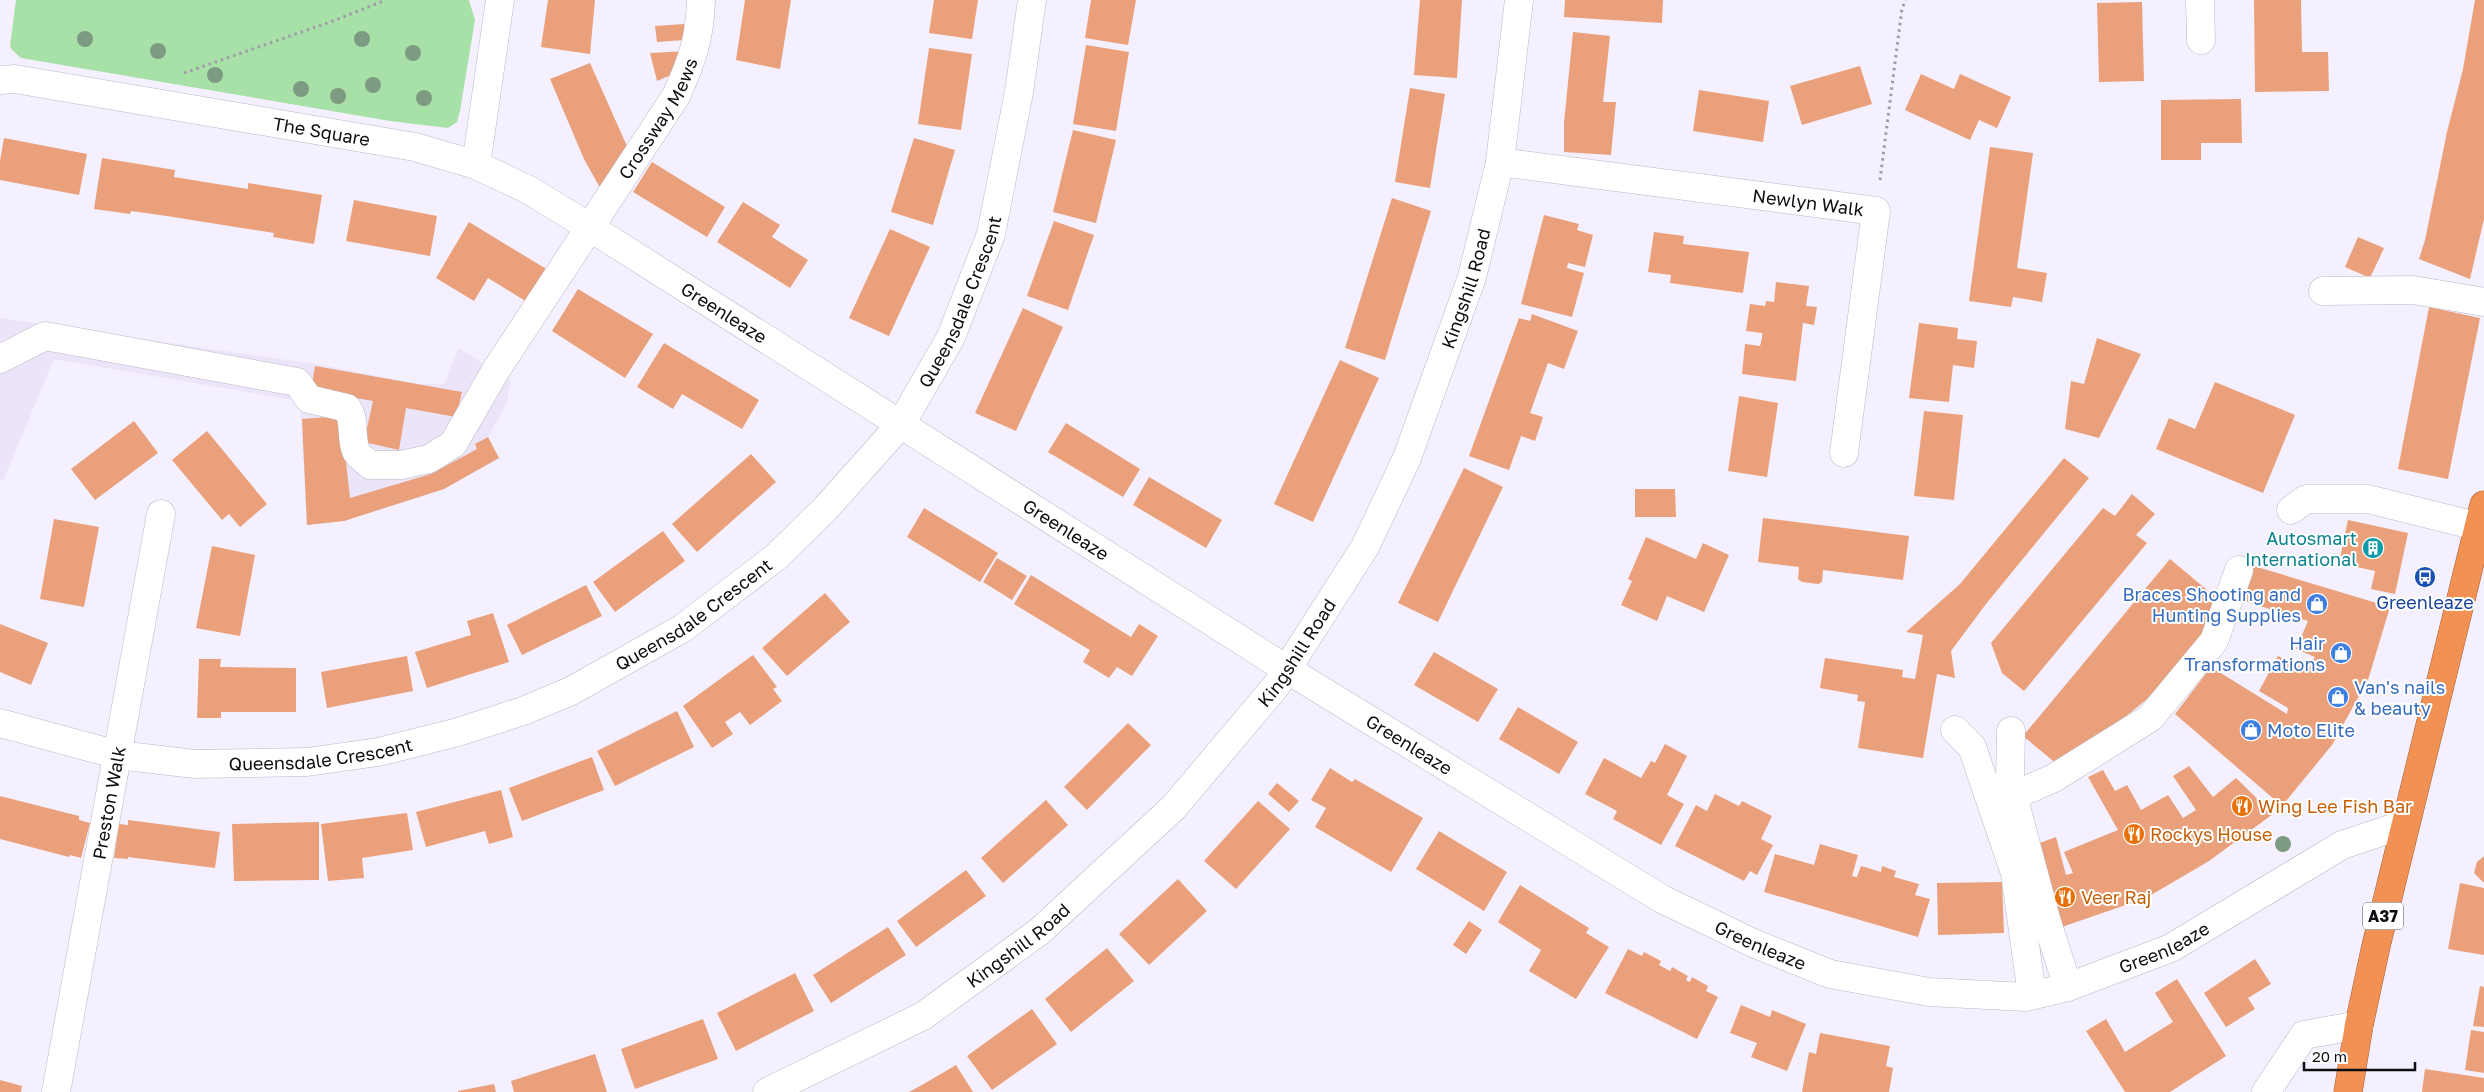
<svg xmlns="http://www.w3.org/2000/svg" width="2484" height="1092" viewBox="0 0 2484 1092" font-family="'Golos Text',sans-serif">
	<rect width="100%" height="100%" fill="#f5f0ff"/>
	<path fill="#ece4f9" d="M0,318L315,364L420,384H444L459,348L511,381L506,404L488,437L499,458L444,489L344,521L307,525L300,401L54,359L3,481L0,479Z"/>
	<path fill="#a8e1a7" d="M16,0H469L475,20L460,111L457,122L448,128L390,121L21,58L12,50L10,46Z"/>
	<path fill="#e9a07b" d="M548,0H595L590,54L541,47Z
		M745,0H791L780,69L736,60Z
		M934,0H978L972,39L929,33Z
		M1091,0H1136L1128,45L1085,38Z
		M1420,0H1462L1457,78L1414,75Z
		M1565,0H1663L1662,23L1564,17Z
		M2254,0H2301L2302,52H2328L2329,91L2255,92Z
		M2475,0H2484V219L2470,279L2419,259L2425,240L2447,132L2463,69Z
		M2142,2L2144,81L2099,82L2097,3Z
		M684,24V40L657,42L655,26Z
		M1573,32L1610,36L1603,102H1616L1611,155L1564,152V123Z
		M1086,45L1129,52L1116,131L1073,124Z
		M929,48L972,54L961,130L918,124Z
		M687,51L683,70L657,81L650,53Z
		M590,63L630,153L610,182L599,186L584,159L550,79Z
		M1860,66L1872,104L1802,125L1790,86Z
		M1921,74L1954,89L1960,74L2011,97L1997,128L1979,120L1970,140L1905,110Z
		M1410,88L1445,94L1430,188L1395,182Z
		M1699,90L1769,101L1763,142L1693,131Z
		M2241,99L2242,143H2201V160H2161V100Z
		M1073,130L1116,140L1096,223L1053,212Z
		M4,138L87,154L79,195L0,180V161Z
		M914,138L955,150L933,225L891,212Z
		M1990,147L2033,153L2017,268L2047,273L2042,302L2013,297L2011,307L1969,301Z
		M102,158L175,170L174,177L248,189V183L322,195L314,244L273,237L274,233L167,216L131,211L130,214L94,209Z
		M652,162L725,207L707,237L633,192Z
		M1392,198L1431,211L1385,360L1345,348Z
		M354,200L437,216L430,256L346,241Z
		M743,202L780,225L772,237L808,260L790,288L717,242Z
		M1544,215L1579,224L1577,230L1593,235L1585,267L1568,263L1567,268L1584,273L1572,317L1521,304Z
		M1054,221L1094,235L1068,310L1027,296Z
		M469,222L548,270L527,302L488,278L474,301L436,278Z
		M890,229L930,247L889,336L849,318Z
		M1654,232L1684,236L1683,244L1749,252L1743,293L1670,283L1671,275L1648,272Z
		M2358,237L2384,248L2370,278L2345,267Z
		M1776,282L1809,286L1806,306L1817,307L1814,325L1803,323L1796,381L1742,374L1745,344L1760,346L1762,338V333L1746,331L1750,304L1765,306L1766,301L1774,302Z
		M578,289L653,334L625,378L552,331Z
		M2429,307L2480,318L2448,479L2398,469Z
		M1023,308L1063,327L1016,431L975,413Z
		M1532,314L1578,331L1564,369L1548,363L1530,413L1543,417L1535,441L1521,436L1509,470L1469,456L1519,318L1530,321Z
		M1919,323L1958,328L1957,339L1977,341L1974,368L1953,365L1949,402L1909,398Z
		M2097,338L2141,354L2099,438L2065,429L2071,381L2084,384Z
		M664,343L759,400L742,429L682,394L673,409L637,387Z
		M1340,360L1379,378L1313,522L1274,504Z
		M315,366L462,392L456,417L406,408L399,450L364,442L373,401L311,390Z
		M2215,382L2295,415L2263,493L2156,449L2169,418L2195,429Z
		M1739,396L1778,403L1767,477L1728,471Z
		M1924,411L1963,415L1954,500L1914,496Z
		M341,416L350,498L431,474L477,449L475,444L488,437L499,458L444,489L344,521L307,525L302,419Z
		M134,421L158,453L95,500L71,469Z
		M1066,423L1140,469L1123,497L1048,452Z
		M207,431L267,504L240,527L229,514L222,520L172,460Z
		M751,454L776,482L697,552L672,524Z
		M2064,458L2089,478L1986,604L1951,651L1955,678L1937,674L1923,758L1858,748L1865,702L1857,701L1858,695L1820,688L1825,658L1903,670L1902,677L1915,679L1923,635L1906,632L1960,584Z
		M1464,468L1503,487L1438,622L1398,603Z
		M1149,477L1222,520L1206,548L1133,505Z
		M1635,489H1675L1676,517H1635Z
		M2132,494L2155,514L2136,535L2147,543L2024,691L2002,673L1991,643L2103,508L2115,516Z
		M924,508L998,553L980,582L907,537Z
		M1763,518L1909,536L1903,580L1823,570L1822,582L1818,584L1802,582L1798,579L1799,567L1758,562Z
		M54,519L99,527L84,607L40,599Z
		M2348,520L2408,533L2395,594L2371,589L2375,571L2339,563Z
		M663,531L685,561L615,612L593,582Z
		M1646,537L1696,559L1703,543L1729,555L1704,612L1667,596L1657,621L1621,605L1632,581L1628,579Z
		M212,546L255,555L240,636L196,628Z
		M997,558L1027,576L1012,600L983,582Z
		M2170,559L2219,600L2196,645L2157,691L2098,739L2058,765L2023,736Z
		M2254,566L2390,607L2368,680L2349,714L2332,745L2282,806L2175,714L2211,667L2287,714L2288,708L2259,691L2278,656L2308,670L2315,657L2296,649L2308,621L2244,601Z
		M1031,575L1131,637L1139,624L1158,636L1132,676L1117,667L1109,678L1083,662L1090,650L1088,649L1014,604Z
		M586,585L602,616L522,655L507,625Z
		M825,593L850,622L787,676L762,648Z
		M493,613L509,662L427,688L415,652L471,635L467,621Z
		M0,624L48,643L31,685L0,672Z
		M1434,652L1498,689L1478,722L1414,685Z
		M753,655L777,687L773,689L782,701L750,725L740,712L725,722L733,734L712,748L683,706Z
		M407,656L413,691L327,708L321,672Z
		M199,659H221L220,667L296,668V712H221V718H197Z
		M1518,707L1578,742L1559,774L1499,739Z
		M677,711L694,747L615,786L597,751Z
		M1128,723L1151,745L1087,810L1064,787Z
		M1665,744L1687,756L1667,795L1684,804L1661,845L1613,819L1617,811L1585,794L1604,758L1641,778L1651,761L1655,763Z
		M592,757L604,790L522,821L509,788Z
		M2189,766L2213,797L2236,778L2273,814L2209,861L2146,898L2056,929L2034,845L2056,837L2066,875L2073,873L2064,852L2118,830L2088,777L2103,770L2115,791L2127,785L2141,810L2168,795L2183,818L2196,810L2173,776Z
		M1330,768L1352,782L1355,779L1423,818L1391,872L1315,827L1326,808L1311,800Z
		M1277,783L1299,801L1289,812L1268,794Z
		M501,790L513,837L489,844L485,831L426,847L416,812Z
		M1715,794L1739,806L1742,801L1772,816L1761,839L1773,845L1757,875L1750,871L1744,881L1675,846L1696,805L1707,811Z
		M0,796L79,816V820L90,823L81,858L70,855L69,857L0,839Z
		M1046,800L1068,825L1003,883L981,858Z
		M1258,801L1290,829L1236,889L1204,861Z
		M407,813L413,850L362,858L364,878L328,881L321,824Z
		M128,820L220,832L215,868L128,857V859L114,858L119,824L128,825Z
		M319,822V880L234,881L232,824Z
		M1439,831L1507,872L1484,911L1416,869Z
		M1820,844L1858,855L1852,876L1857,877L1861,866L1881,872L1882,866L1896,871L1894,877L1919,884L1915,895L1930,899L1918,937L1764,892L1775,854L1814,865Z
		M2484,856V883L2474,873L2477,862Z
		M966,870L986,896L916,947L897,921Z
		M1178,879L1207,911L1149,965L1119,934Z
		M2002,882L2004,933L1938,935L1937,883Z
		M2460,883L2484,888V955L2448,949Z
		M1520,885L1589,928L1586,933L1609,947L1576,999L1529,971L1541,950L1498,922Z
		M1469,921L1482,930L1466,954L1453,945Z
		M888,927L906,955L831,1003L813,975Z
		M1107,948L1134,981L1071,1032L1045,999Z
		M1628,949L1642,956L1644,952L1661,961L1659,965L1670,971L1672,967L1688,976L1686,980L1690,982L1692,977L1708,986L1706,991L1718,997L1697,1039L1605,993Z
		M2255,959L2271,984L2248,998L2255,1009L2226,1027L2204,993Z
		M795,973L814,1011L736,1051L717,1013Z
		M2177,979L2226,1056L2170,1092H2125L2086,1031L2106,1019L2125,1052L2173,1022L2155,993Z
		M2480,986L2484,987V1027L2473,1026Z
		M1741,1005L1770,1017L1772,1010L1806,1024L1787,1071L1751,1057L1757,1043L1730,1033Z
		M1032,1009L1057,1044L992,1090L967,1056Z
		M703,1019L718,1059L635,1089L621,1049Z
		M2471,1030L2484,1032V1073L2465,1070Z
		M1820,1033L1890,1046L1886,1066L1893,1068L1889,1092H1802L1809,1052L1816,1054Z
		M595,1054L607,1092H514L511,1081Z
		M956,1065L973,1092H909L922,1085Z
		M2425,1069L2484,1078V1092H2422Z
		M0,1080L22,1086L21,1092H0Z
		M494,1084L496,1092H458V1091Z"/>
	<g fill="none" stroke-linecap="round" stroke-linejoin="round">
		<g stroke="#bcb7c5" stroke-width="29">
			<g id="minor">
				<path d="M2200,0L2201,40"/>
				<path id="s1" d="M0,80L15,79L415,147L476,165L500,0"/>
				<path id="s2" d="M1500,162L1876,211L1844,453"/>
				<path id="s3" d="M476,165L529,190L591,228L1288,670L1662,899L1753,943L1830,974L1929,992L2026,997L2068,987L2171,948L2342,845L2405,824"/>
				<path d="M2323,291L2413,290L2484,302"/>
				<path id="s4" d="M0,359L45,336L297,382L309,399L347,408C356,421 350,436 356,451C358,456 366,461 370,465H401L429,459L453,444L496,370L676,96C692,61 700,38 701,0"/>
				<path d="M2291,510L2306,499H2368L2480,527"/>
				<path id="s5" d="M0,723L118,755L195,764L307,762L378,752L458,732L523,711L571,691L683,628L776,557L826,508L901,424L951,337L991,234L1019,92L1032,0"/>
				<path d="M1955,730L1972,747L2015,873L2032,995"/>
				<path d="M2011,731L2010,781L2013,796L2046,919L2068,987"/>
				<path d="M2013,796L2054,778L2150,718L2214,641L2239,570"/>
				<path id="s6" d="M56,1092L161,514"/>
				<path id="s7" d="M767,1092L923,1016L1040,931L1174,807L1276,686L1365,547L1407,458L1472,277L1500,162L1519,0"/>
				<path d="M2266,1092L2304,1035L2359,1025"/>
			</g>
		</g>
		<g stroke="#a2633c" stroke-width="29">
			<path id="highway" d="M2348,1092L2359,1025L2376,946L2484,505"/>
		</g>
		<path stroke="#a09ca7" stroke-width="3" stroke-dasharray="2.5 4" stroke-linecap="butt" d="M184,73L333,21L386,0
			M1880,180L1902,8L1906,0"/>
		<use href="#minor" stroke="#fff" stroke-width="28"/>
		<use href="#highway" stroke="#f19153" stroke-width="28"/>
	</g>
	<g fill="#7d9a83">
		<circle cx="85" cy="39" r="8"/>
		<circle cx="362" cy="39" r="8"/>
		<circle cx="158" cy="51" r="8"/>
		<circle cx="413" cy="53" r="8"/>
		<circle cx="215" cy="75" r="8"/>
		<circle cx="373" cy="85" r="8"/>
		<circle cx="301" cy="89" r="8"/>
		<circle cx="338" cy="96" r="8"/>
		<circle cx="424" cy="98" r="8"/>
		<circle cx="2283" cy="844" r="8"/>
	</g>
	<defs>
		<g id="building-disc" transform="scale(1.125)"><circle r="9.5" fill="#0f9aa8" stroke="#fff"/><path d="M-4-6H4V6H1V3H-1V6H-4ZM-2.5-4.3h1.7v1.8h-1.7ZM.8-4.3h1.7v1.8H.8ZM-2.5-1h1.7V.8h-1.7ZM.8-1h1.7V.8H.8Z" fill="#fff"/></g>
		<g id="bus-disc" transform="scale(1.125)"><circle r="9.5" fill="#1a4fb4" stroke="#fff"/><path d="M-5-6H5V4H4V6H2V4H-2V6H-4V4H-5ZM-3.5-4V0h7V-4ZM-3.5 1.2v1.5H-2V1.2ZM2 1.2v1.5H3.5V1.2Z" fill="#fff"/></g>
		<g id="shop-disc" transform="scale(1.125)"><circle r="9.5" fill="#3f7fe0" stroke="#fff"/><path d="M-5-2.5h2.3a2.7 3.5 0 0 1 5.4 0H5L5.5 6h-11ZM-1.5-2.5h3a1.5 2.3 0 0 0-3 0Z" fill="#fff"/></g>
		<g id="restaurant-disc" transform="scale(1.125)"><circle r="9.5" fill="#e8710a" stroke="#fff"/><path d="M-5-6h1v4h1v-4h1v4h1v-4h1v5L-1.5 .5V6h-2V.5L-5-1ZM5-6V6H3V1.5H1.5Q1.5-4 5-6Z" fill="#fff"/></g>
	</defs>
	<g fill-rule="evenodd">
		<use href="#building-disc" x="2373" y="548"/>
		<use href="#bus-disc" x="2425" y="577"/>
		<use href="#shop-disc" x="2317" y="604"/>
		<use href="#shop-disc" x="2341" y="653"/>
		<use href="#shop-disc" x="2338" y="697"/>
		<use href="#shop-disc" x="2251" y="730"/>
		<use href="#restaurant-disc" x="2242" y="806"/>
		<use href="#restaurant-disc" x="2134" y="834"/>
		<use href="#restaurant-disc" x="2065" y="897"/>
	</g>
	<g text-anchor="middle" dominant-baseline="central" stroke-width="4" stroke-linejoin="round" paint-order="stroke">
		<rect fill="#fff" stroke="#575659" stroke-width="1" x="2363" y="902.5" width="40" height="27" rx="4"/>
		<g font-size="16" font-weight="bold" fill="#0f0d12">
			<text x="2383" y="916">A37</text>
		</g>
		<g font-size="18" fill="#0f0d12" stroke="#fff">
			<text stroke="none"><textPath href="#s4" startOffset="904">Crossway Mews</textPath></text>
			<text stroke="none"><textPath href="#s1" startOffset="326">The Square</textPath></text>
			<text stroke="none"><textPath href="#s2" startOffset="311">Newlyn Walk</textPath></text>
			<text stroke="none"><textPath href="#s7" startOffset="1102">Kingshill Road</textPath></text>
			<text stroke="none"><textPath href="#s5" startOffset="1151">Queensdale Crescent</textPath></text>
			<text stroke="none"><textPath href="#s3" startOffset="289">Greenleaze</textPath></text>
			<text stroke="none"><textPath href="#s3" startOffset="694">Greenleaze</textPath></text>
			<text stroke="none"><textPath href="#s5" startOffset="731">Queensdale Crescent</textPath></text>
			<text stroke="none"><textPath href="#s7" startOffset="698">Kingshill Road</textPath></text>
			<text stroke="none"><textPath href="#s3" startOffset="1099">Greenleaze</textPath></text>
			<text stroke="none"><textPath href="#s5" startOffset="326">Queensdale Crescent</textPath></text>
			<text stroke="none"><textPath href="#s6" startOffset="294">Preston Walk</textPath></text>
			<text stroke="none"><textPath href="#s7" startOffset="292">Kingshill Road</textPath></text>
			<text stroke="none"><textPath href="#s3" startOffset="1504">Greenleaze</textPath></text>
			<text stroke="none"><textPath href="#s3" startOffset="1924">Greenleaze</textPath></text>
		</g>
		<g font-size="18" fill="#0d838f" stroke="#fff" text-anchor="end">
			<text x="2357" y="538">Autosmart<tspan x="2357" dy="21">International</tspan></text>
		</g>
		<g font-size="18" fill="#366cbe" stroke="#fff" text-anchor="end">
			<text x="2301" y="594">Braces Shooting and<tspan x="2301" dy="21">Hunting Supplies</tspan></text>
			<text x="2325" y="643">Hair<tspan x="2325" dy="21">Transformations</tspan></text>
			<text x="2354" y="687" text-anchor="start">Van's nails<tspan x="2354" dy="21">&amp; beauty</tspan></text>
			<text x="2267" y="730" text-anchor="start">Moto Elite</text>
		</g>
		<g font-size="18" fill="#164399" stroke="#fff">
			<text x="2425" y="602">Greenleaze</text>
		</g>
		<g font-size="18" fill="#c56008" stroke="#fff" text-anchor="start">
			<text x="2258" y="806">Wing Lee Fish Bar</text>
			<text x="2150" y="834">Rockys House</text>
			<text x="2081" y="897">Veer Raj</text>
		</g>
	</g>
	<path d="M2304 1062v8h111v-8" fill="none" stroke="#0f0d12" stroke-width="2.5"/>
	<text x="2312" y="1062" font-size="15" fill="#0f0d12" stroke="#ffffff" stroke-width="4" paint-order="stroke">20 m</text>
</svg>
